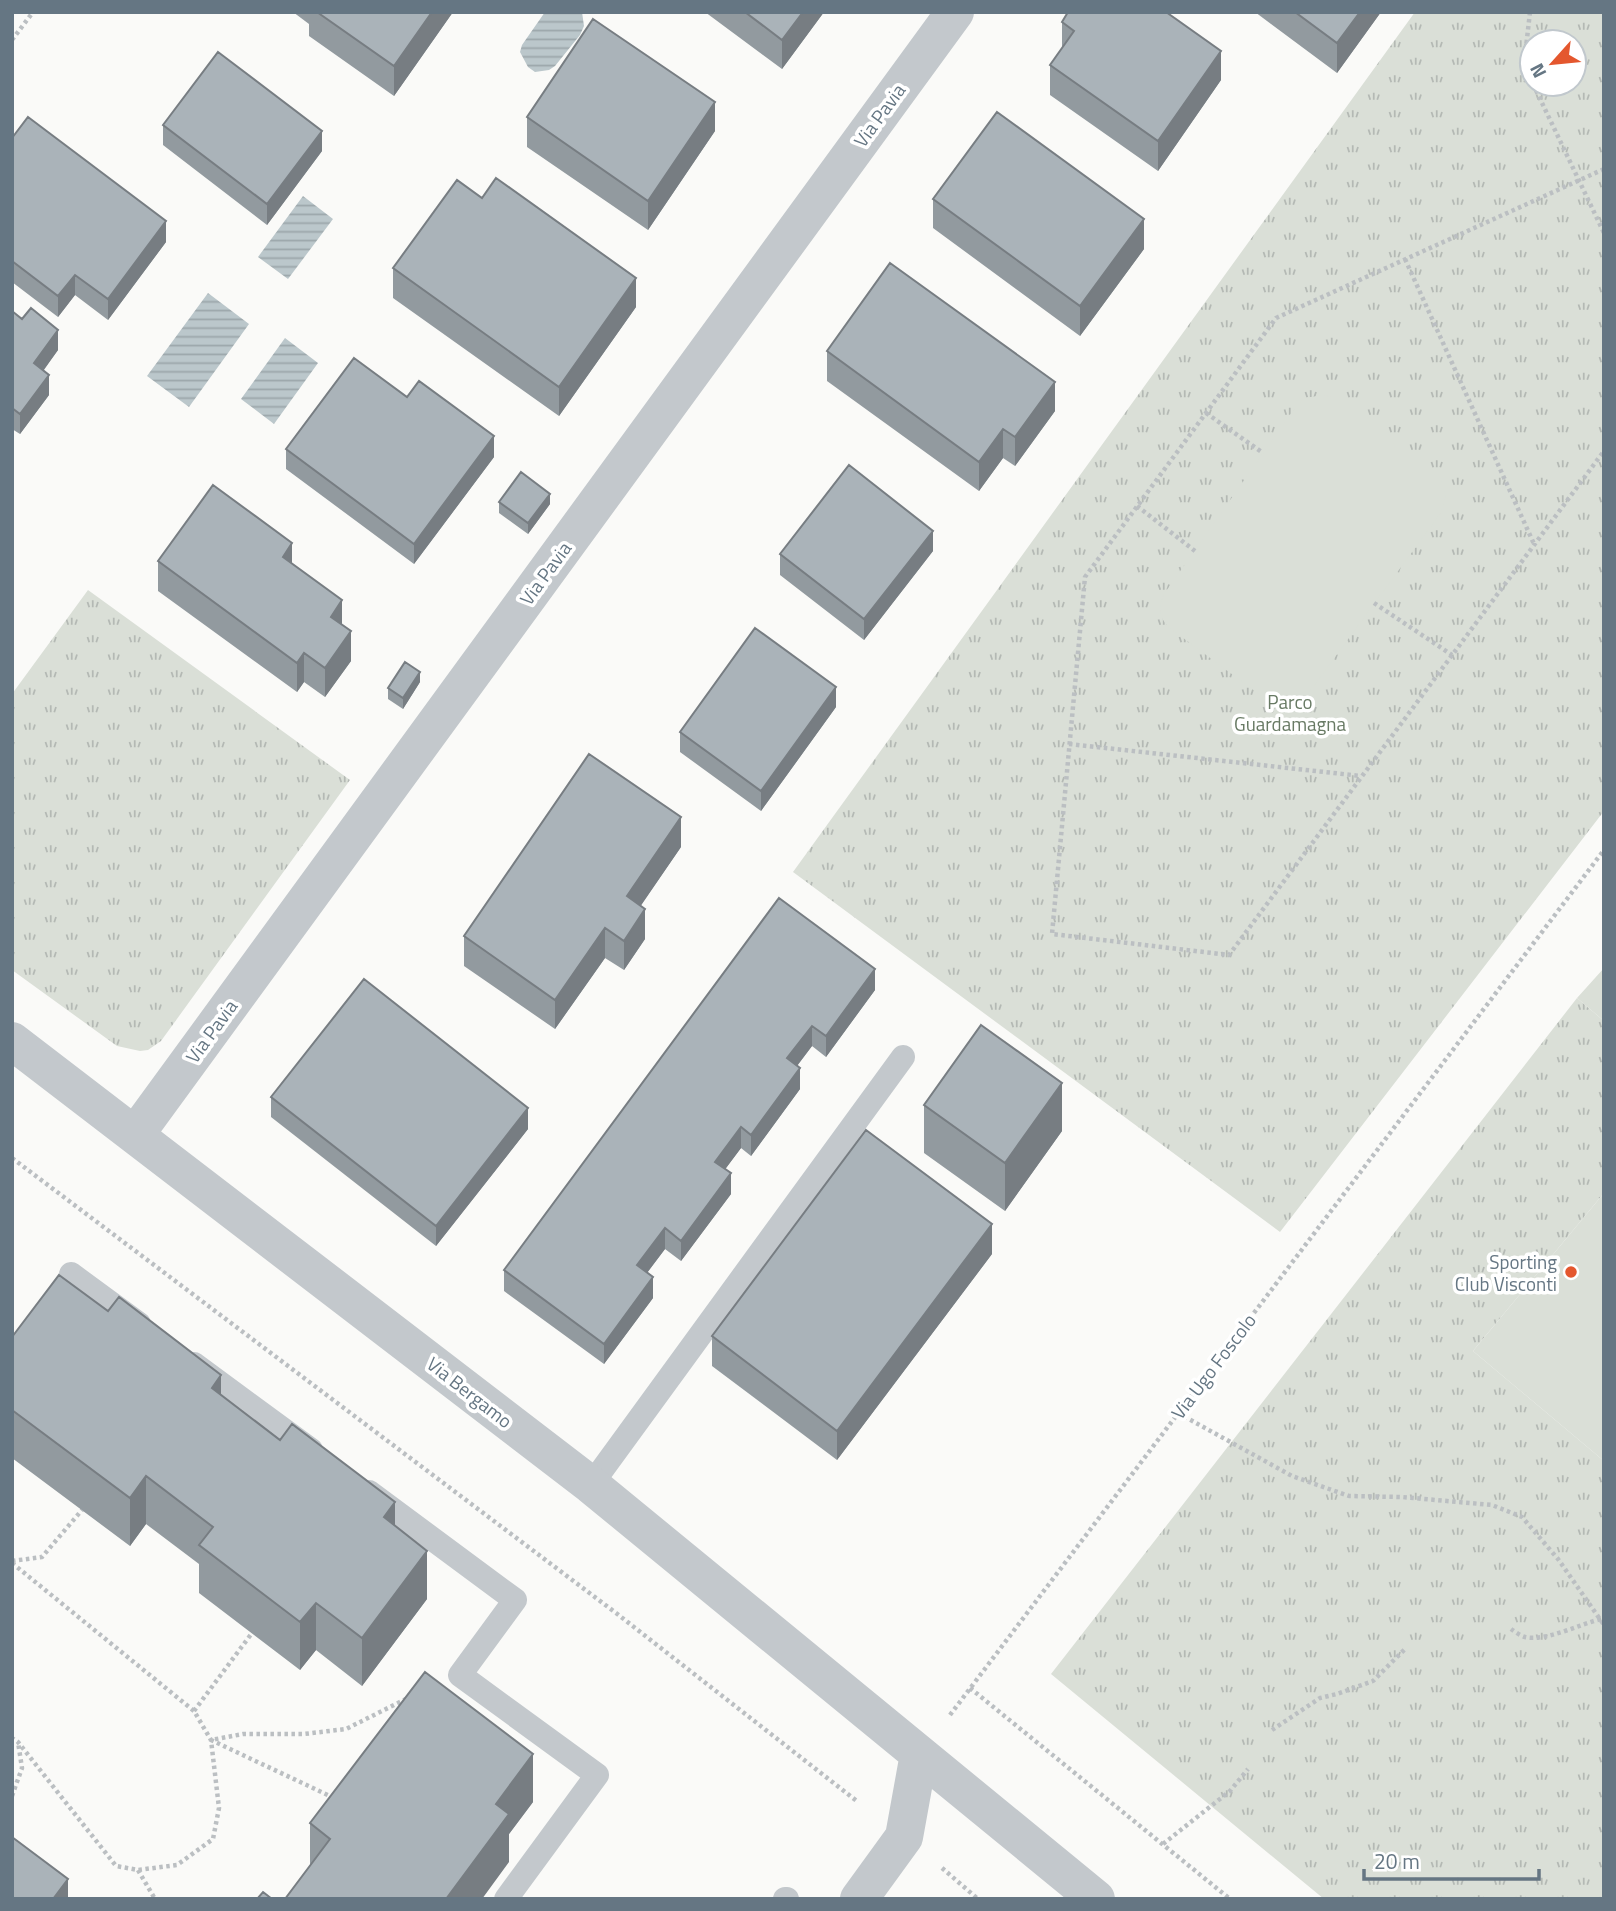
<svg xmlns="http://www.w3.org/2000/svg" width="1616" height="1911" viewBox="0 0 1616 1911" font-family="'Titillium Web',sans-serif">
	<defs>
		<pattern id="grass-tufts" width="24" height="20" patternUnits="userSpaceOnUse" patternTransform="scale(1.75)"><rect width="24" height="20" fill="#dadfd7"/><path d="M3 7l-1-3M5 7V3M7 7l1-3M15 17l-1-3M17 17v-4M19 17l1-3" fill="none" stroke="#b4b9b4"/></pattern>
		<pattern id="water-rules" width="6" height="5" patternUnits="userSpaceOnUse" patternTransform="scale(1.75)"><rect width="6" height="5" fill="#bbc7cb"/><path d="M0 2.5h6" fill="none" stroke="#9ca6aa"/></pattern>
	</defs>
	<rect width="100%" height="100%" fill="#fafaf8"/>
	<path fill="url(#grass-tufts)" fill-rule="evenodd" d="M1415,12H1604V811L1280,1232L793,872ZM1532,42H1574V84H1532Z
		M88,590L350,780L161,1041L148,1050L140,1051L117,1046L12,970V694Z
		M1577,998L1604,1021V1193L1473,1351L1604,1461V1899H1324L1051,1674Z"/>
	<path fill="#dadfd7" d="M1323,395L1332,397L1440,478L1446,495L1440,514L1302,702C1291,709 1282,709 1271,703L1171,629C1159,619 1158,608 1164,594L1297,405L1305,398Z
		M1604,968V1021L1577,998Z
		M1604,1193V1461L1473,1351Z"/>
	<path fill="url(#water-rules)" d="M545,12H582L584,26L580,35L555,66L549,70L535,72L528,67L520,52L522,45Z
		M303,196L333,219L288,279L258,257Z
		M208,293L249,324L189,407L147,376Z
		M285,338L318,363L274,424L241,399Z"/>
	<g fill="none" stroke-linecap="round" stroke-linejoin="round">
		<path stroke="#bbbfc2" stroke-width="4.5" stroke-dasharray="3.5 3.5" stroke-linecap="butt" d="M1530,12L1524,65L1532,82
			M12,40L33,12
			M1533,84L1604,233
			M1604,169L1276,318L1085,577L1052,934L1229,955L1604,451
			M1405,259L1534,544
			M1206,413L1263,453
			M1137,506L1195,551
			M1374,603L1452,655
			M1069,744L1361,776
			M12,1158L616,1613L858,1802
			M1178,1413L1292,1476L1349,1496L1402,1497L1492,1505L1522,1517L1558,1559L1604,1625
			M12,1561L42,1557L82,1510
			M12,1563L194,1711L211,1740L219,1808L213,1839L177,1865L138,1870L116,1866L18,1742L12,1738
			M1511,1629C1515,1632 1521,1636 1525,1637C1545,1642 1580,1624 1601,1619
			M970,1688L1230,1899
			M194,1711L252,1633
			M950,1715L1604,850
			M1272,1730L1320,1698L1337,1694L1373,1681L1406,1648
			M12,1796L22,1768L18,1742
			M334,1798L211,1740L243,1734H304L346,1729L408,1698
			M1163,1844L1230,1791L1248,1769
			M942,1868L978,1899
			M138,1870L155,1899"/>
		<path stroke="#c3c8cc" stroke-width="24" d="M71,1274L139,1324
			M194,1364L311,1450
			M591,1485L903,1057
			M369,1492L515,1600L460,1675L597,1775L506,1899
			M785,1899H787"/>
		<path stroke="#c3c8cc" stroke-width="38" d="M12,1041L591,1485L1096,1899
			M135,1135L955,12
			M859,1899L904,1837L919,1754"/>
	</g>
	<path fill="#929a9f" d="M293,12H453L394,96L309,36V24Z
		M705,12H824L782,69Z
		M1255,12H1381L1337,73Z
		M1062,22L1221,80L1158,171L1050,95V65L1062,49Z
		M527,117L715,131L648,230L527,147Z
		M163,125L322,151L267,225L163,145Z
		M12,138L166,242L108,320L75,295L58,317L12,282Z
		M482,198L636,307L559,416L393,298V268Z
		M933,199L1144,249L1080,336L933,228Z
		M12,311L58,350L43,370L49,395L20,434L12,429Z
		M827,351L1055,411L1015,466L1003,458L979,491L827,381Z
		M407,397L494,457L414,564L286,469V449Z
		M499,502L550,504L528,534L499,513Z
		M933,551L864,640L780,575V554Z
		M158,561L292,564L342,625L351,661L325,697L304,682L297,692L158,591Z
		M420,682L403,709L388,699V688Z
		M836,707L761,811L680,752V732Z
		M681,847L640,906L645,939L624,970L605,958L555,1029L464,966V936Z
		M779,898L875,990L826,1057L812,1046L797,1066L800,1089L751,1156L741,1148L725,1169L731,1194L681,1261L665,1249L647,1273L653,1298L604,1364L504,1291V1270Z
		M271,1097L528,1129L436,1246L271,1117Z
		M924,1105L1062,1131L1005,1211L924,1153Z
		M992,1254L837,1460L712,1366V1336Z
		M12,1337L221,1395L395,1526L427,1599L362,1686L316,1650L300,1670L199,1593V1564L146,1524L130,1546L12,1458Z
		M533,1802L509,1834V1862L310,1866V1823Z"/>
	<path fill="#777d82" d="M432,12H453L394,96V66Z
		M803,12H824L782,69V40Z
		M1360,12H1381L1337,73V43Z
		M1221,51V80L1158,171V141Z
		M715,102V131L648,230V201Z
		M322,131V151L267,225V204Z
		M1144,219V249L1080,336V306Z
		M166,221V242L108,320V299Z
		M75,275V295L58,317V296Z
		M636,278V307L559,416V387Z
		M58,330V350L34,384V363Z
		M49,375V395L20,434V414Z
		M1055,382V411L1015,466V437Z
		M1003,429V458L979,491V462Z
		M494,436V457L414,564V544Z
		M550,494V504L528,534V523Z
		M933,531V551L864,640V619Z
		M292,543V573L283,557Z
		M342,600V630L331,617Z
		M351,631V661L325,697V668Z
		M304,653V682L297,692V663Z
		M420,672V682L403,709V698Z
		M836,687V707L761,811V791Z
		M681,817V847L627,926V896Z
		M645,909V939L624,970V941Z
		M605,928V958L555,1029V1000Z
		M875,969V990L826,1057V1036Z
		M812,1026V1046L787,1079V1058Z
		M800,1068V1089L751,1156V1135Z
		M1062,1083V1131L1005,1211V1163Z
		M528,1108V1129L436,1246V1226Z
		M741,1127V1148L715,1183V1162Z
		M731,1173V1194L681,1261V1241Z
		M992,1224V1254L837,1460V1431Z
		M665,1228V1249L637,1286V1265Z
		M653,1277V1298L604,1364V1344Z
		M221,1375V1423L212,1388Z
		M146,1476V1524L130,1546V1498Z
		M395,1502V1550L384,1517Z
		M427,1551V1599L362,1686V1638Z
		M316,1603V1650L300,1670V1622Z
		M533,1754V1802L509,1834V1862L482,1899H446L496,1804Z
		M68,1879V1899H53Z"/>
	<path fill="#aab3b9" stroke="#777d82" stroke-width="2" d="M317,12H432L394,66Z
		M745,12H803L782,40Z
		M1068,12H1166L1221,51L1158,141L1050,65L1074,31L1062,22Z
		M1295,12H1360L1337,43Z
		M593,19L715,102L648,201L527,117Z
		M218,52L322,131L267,204L163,125Z
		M997,112L1144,219L1080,306L933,199Z
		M28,117L166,221L108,299L75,275L58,296L12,261V138Z
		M496,178L636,278L559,387L393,268L457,180L482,198Z
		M890,263L1055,382L1015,437L1003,429L979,462L827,351Z
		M31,308L58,330L34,363L49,375L20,414L12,408V311L22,319Z
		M354,358L407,397L419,381L494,436L414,544L286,449Z
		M849,465L933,531L864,619L780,554Z
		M521,472L550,494L528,523L499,502Z
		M213,485L292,543L283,557L342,600L331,617L351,631L325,668L304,653L297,663L158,561Z
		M755,628L836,687L761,791L680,732Z
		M405,662L420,672L403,698L388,688Z
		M589,754L681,817L627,896L645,909L624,941L605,928L555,1000L464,936Z
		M779,898L875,969L826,1036L812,1026L787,1058L800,1068L751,1135L741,1127L715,1162L731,1173L681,1241L665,1228L637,1265L653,1277L604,1344L504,1270Z
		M364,979L528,1108L436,1226L271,1097Z
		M981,1025L1062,1083L1005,1163L924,1105Z
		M866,1130L992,1224L837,1431L712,1336Z
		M59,1275L108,1311L119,1297L221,1375L212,1388L280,1440L292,1424L395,1502L384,1517L427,1551L362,1638L316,1603L300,1622L199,1545L213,1527L146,1476L130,1498L12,1410V1337Z
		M425,1672L533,1754L496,1804L509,1814L446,1899H285L330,1839L310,1823Z
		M12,1837L68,1879L53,1899H12Z
		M263,1892L272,1899H257Z"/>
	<circle fill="#e4572e" stroke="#fff" stroke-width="2.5" cx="1571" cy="1272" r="7"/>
	<g text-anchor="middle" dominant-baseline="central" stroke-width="7" stroke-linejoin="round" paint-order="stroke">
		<g font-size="19" fill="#657683" stroke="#fff">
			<text transform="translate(879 115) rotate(-54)">Via Pavia</text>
			<text transform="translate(545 573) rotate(-54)">Via Pavia</text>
			<text transform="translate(211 1031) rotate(-54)">Via Pavia</text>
			<text transform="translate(1213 1366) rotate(-53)">Via Ugo Foscolo</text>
			<text transform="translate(470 1392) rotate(38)">Via Bergamo</text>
		</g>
		<g font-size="19" fill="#687a64" stroke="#fff">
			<text x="1290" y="701">Parco<tspan x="1290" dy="22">Guardamagna</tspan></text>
		</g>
		<g font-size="19" fill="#657683" stroke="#fff" text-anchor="end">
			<text x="1557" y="1261">Sporting<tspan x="1557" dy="22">Club Visconti</tspan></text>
		</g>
	</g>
	<rect width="1616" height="1911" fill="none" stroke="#657683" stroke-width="28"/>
	<g transform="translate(1553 63) rotate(243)"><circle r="33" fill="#ffffff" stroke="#c1c8cd" stroke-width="2"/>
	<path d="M0-5L12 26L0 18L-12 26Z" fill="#e4572e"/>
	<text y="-10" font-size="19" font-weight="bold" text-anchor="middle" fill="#657683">N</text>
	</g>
	<path d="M1364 1869v10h175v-10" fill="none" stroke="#657683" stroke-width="3.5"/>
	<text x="1374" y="1869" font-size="21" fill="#657683" stroke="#ffffff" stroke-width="5" paint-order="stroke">20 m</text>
</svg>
